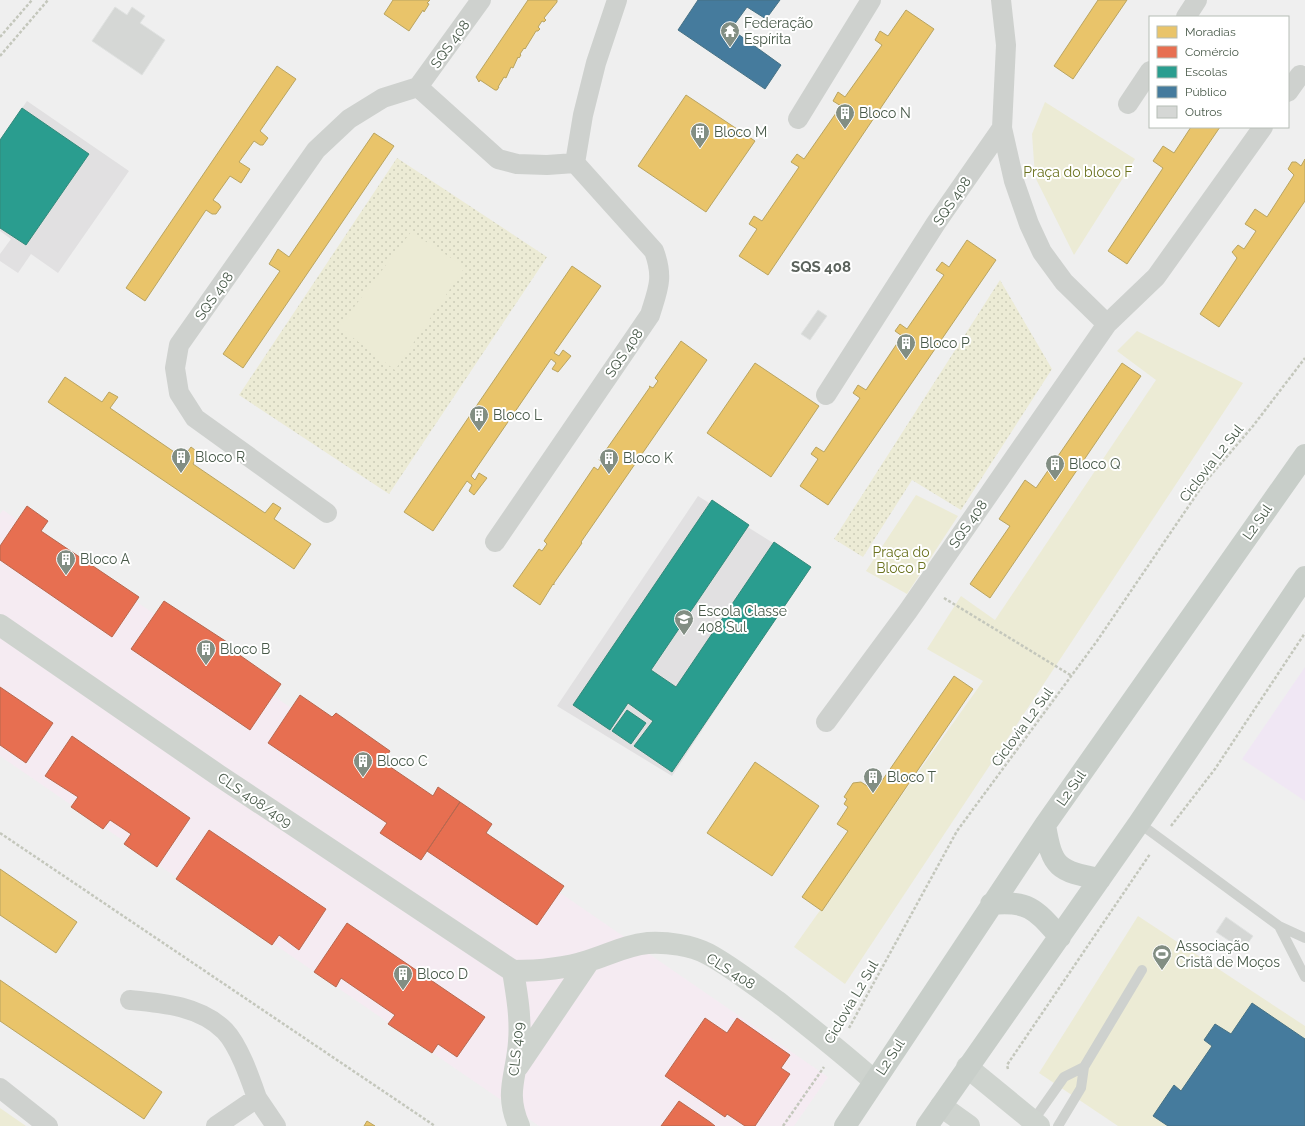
<svg xmlns="http://www.w3.org/2000/svg" width="1305" height="1126" viewBox="0 0 1305 1126" font-family="Raleway,sans-serif">
	<defs>
		<pattern id="grass-dots" width="8" height="8" patternUnits="userSpaceOnUse"><rect width="8" height="8" fill="#ecebd5"/><path d="M2 2h.1M6 6h.1" fill="none" stroke="#ccccb8" stroke-width="1.8" stroke-linecap="round"/></pattern>
	</defs>
	<rect width="100%" height="100%" fill="#efefef"/>
	<path fill="#f5ebf2" d="M3,510L828,1077L794,1126H539L0,756V514Z"/>
	<path fill="#e1e0e1" d="M27,101L129,171L58,273L31,254L18,273L0,261V254L11,239L0,231V140Z
		M698,496L810,566L672,776L557,706Z"/>
	<path fill="#f0e7f4" d="M1305,667V801L1242,759Z"/>
	<path fill="url(#grass-dots)" d="M397,158L547,257L389,494L239,395Z
		M1000,280L1052,369L961,510L912,480L863,557L834,539Z"/>
	<path fill="#ecebd5" d="M1045,102L1135,159L1074,255L1035,177L1032,134Z
		M411,232L465,267L395,370L339,327Z
		M1137,331L1243,383L845,984L794,947L983,681L927,649L961,596L995,620L1156,380L1117,351Z
		M916,495L958,516L907,594L866,571Z
		M1138,916L1305,1026V1126H1118L1039,1073Z
		M0,1108L26,1126H0Z"/>
	<path fill="#e9c46a" stroke="#b9a460" d="M393,0H430L427,3L429,4L424,12L423,10L409,31L384,14Z
		M528,0H557V2L544,18L546,20L544,22L542,21L538,27L540,29L538,31H536L525,49L524,48L520,54L521,55L519,58L518,57L513,68L511,67L506,78L504,77L498,87H499L497,90H495L480,80L479,82L476,77Z
		M1098,0H1127L1073,79L1054,66Z
		M906,10L934,29L768,275L739,256L757,229L749,224L754,216L762,221L799,167L791,162L797,154L804,159L841,106L833,101L838,92L845,97L882,45L875,40L880,31L888,36Z
		M277,66L296,79L260,131L268,138L263,145H260L254,141L239,162L250,169L241,183L230,176L213,200L219,204L221,207L216,214H212L206,210L145,301L126,288Z
		M686,95L755,141L706,212L638,166Z
		M1191,127H1220L1127,264L1108,251L1163,168L1153,161L1163,146L1174,153Z
		M374,133L394,146L243,368L223,354L280,271L269,264L278,249L289,257Z
		M1305,159V201L1219,327L1200,314L1237,258L1232,252L1238,245L1244,249L1256,231L1245,224L1255,209L1267,217L1294,175L1288,169L1292,162H1296L1301,166Z
		M967,240L996,260L828,505L800,486L818,459L811,454L816,447L824,452L860,398L853,393L858,385L866,390L902,336L895,331L900,324L907,329L944,275L936,270L942,262L949,267Z
		M572,266L601,286L554,353L559,356L563,350L571,356L558,372L552,369L556,363L551,359L471,476L475,480L479,473L487,478L474,495L469,491L472,485L467,481L433,531L404,512Z
		M681,341L707,360L581,542L582,543L554,583V585L553,584L540,605L513,586L539,549L542,551L547,544L544,541L594,467L598,470L602,463L599,460L650,387L649,386L653,388L658,381L655,378Z
		M755,363L819,406L771,477L707,433Z
		M1122,363L1141,376L990,598L970,584L1010,526L999,519L1025,480L1036,488Z
		M65,377L102,402L109,392L118,397L110,408L183,458L191,447L199,453L193,464L265,513L273,503L281,508L274,519L311,544L294,569L48,402Z
		M954,676L973,689L822,911L802,897L848,831L837,824L848,807L844,804L847,799L844,797L853,783L861,782L875,791Z
		M755,762L819,806L772,876L707,833Z
		M0,869L77,922L56,953L0,915Z
		M0,980L162,1092L144,1119L0,1021Z
		M367,1121L375,1126H364Z"/>
	<path fill="#e76f51" stroke="#b7684f" d="M27,506L48,521L41,531L139,597L112,637L0,560V546Z
		M164,601L230,644L228,647L281,684L250,730L131,649Z
		M0,687L53,723L26,763L0,745Z
		M300,695L332,717L336,713L390,751L383,762L433,796L438,787L460,802L421,860L380,833L387,823L268,743Z
		M72,736L190,818L157,867L124,844L131,834L110,820L103,829L71,807L78,797L45,776Z
		M460,802L492,824L486,833L564,886L537,925L427,851Z
		M209,830L326,909L299,950L279,935L272,945L176,879Z
		M347,923L485,1017L457,1057L438,1044L432,1053L388,1024L395,1015L341,978L336,987L314,972Z
		M705,1018L727,1033L737,1018L790,1055L781,1068L790,1074L755,1126H745L727,1114L725,1117L665,1076Z
		M679,1101L710,1122L715,1126H661Z"/>
	<path fill="#2a9d8f" stroke="#33897a" d="M22,108L89,154L26,245L0,228V140Z
		M712,500L749,525L651,670L676,687L774,542L811,567L672,772L634,746L653,721L628,703L610,730L573,705Z
		M627,710L646,723L631,744L612,731Z"/>
	<path fill="#457b9d" stroke="#467184" d="M698,0H780L766,19L747,7L731,29L781,65L765,89L678,30Z
		M1252,1003L1305,1039V1126H1168L1153,1116L1174,1085L1181,1091L1212,1046L1204,1040L1215,1024L1231,1034Z"/>
	<path fill="#d5d7d5" stroke="#e0e2e1" d="M115,7L127,15L132,7L145,16L140,23L165,40L142,75L92,41Z
		M818,310L827,316L810,340L801,334Z
		M1226,917L1253,936L1243,950L1216,932Z"/>
	<g fill="none" stroke-linecap="round" stroke-linejoin="round">
		<path stroke="#c4c7bc" stroke-width="2.5" stroke-dasharray="3 2" stroke-linecap="butt" d="M0,37L32,0
			M0,56L48,0
			M944,598L1072,676
			M1171,826L1215,769L1305,633
			M0,833L435,1126
			M849,1028L957,831L1097,641L1205,482L1253,426L1305,358
			M1008,1069L1007,1065L1150,854
			M783,1126L824,1067"/>
		<path stroke="#ced1ce" stroke-width="10" d="M1139,823L1279,926L1305,977
			M1279,926L1305,938
			M1033,1121L1064,1077L1084,1067
			M1058,1126L1081,1088L1084,1067L1142,970"/>
		<path stroke="#ced1ce" stroke-width="20" d="M481,0L418,87L498,159L517,164L547,165L575,163
			M1186,17L1197,0
			M1288,92L1300,75
			M1128,104L1150,71
			M798,119L871,0
			M1107,324L1156,277L1263,127
			M826,395L936,223L1002,128
			M327,513L195,418L179,393L175,368L179,345L316,150L349,119L383,98L418,87
			M495,542L650,315C658,289 664,278 654,251L575,163L583,115L596,63L617,0
			M826,722L908,611L1107,324L1064,282L1042,252L1029,224L1014,181L1002,128L1006,45L1001,0
			M130,1000C163,1003 200,1006 225,1031C239,1046 250,1078 257,1098L216,1126
			M0,1088L48,1126
			M257,1098L276,1126"/>
		<path stroke="#ced3ce" stroke-width="22" d="M0,625L218,775L513,971
			M513,971C539,971 563,969 588,961C608,955 626,945 648,943C667,942 691,945 708,954C732,967 756,986 778,1002C811,1028 843,1053 874,1081
			M513,971C517,995 521,1018 519,1042C517,1075 504,1092 519,1126
			M518,1066L589,961
			M967,1067L1039,1126
			M941,1106L969,1126"/>
		<path stroke="#c8cec9" stroke-width="22" d="M1045,825C1052,868 1058,871 1100,879
			M991,904C1029,900 1036,910 1060,937
			M845,1126L1045,825L1305,455
			M927,1126L1139,823L1305,577"/>
	</g>
	<defs>
		<g id="temple-pin" transform="scale(1)"><path d="M0 17L-7.5 6A9.5 9.5 0 1 1 7.5 6Z" fill="#828e83" stroke="#fff"/><path d="M0-6L5-2H3V0L6.5 2.5H4V6H1.5V3h-3V6H-4V2.5H-6.5L-3 0V-2H-5Z" fill="#fff"/></g>
		<g id="building-pin" transform="scale(1)"><path d="M0 17L-7.5 6A9.5 9.5 0 1 1 7.5 6Z" fill="#828e83" stroke="#fff"/><path d="M-4-6H4V6H1V3H-1V6H-4ZM-2.5-4.3h1.7v1.8h-1.7ZM.8-4.3h1.7v1.8H.8ZM-2.5-1h1.7V.8h-1.7ZM.8-1h1.7V.8H.8Z" fill="#fff"/></g>
		<g id="school-pin" transform="scale(1)"><path d="M0 17L-7.5 6A9.5 9.5 0 1 1 7.5 6Z" fill="#828e83" stroke="#fff"/><path d="M0-5L7-2L0 1L-7-2ZM-4 1L0 2.5L4 1V4Q0 6-4 4Z" fill="#fff"/></g>
		<g id="stadium-pin" transform="scale(1)"><path d="M0 17L-7.5 6A9.5 9.5 0 1 1 7.5 6Z" fill="#828e83" stroke="#fff"/><path d="M0-5a6.5 5 0 1 0 0 10a6.5 5 0 1 0 0-10ZM-3.5-1.8h7v3.6h-7Z" fill="#fff"/></g>
	</defs>
	<g fill-rule="evenodd">
		<use href="#temple-pin" x="730" y="31"/>
		<use href="#building-pin" x="845" y="113"/>
		<use href="#building-pin" x="700" y="132"/>
		<use href="#building-pin" x="906" y="343"/>
		<use href="#building-pin" x="479" y="415"/>
		<use href="#building-pin" x="181" y="457"/>
		<use href="#building-pin" x="609" y="458"/>
		<use href="#building-pin" x="1055" y="464"/>
		<use href="#building-pin" x="66" y="559"/>
		<use href="#school-pin" x="684" y="619"/>
		<use href="#building-pin" x="206" y="649"/>
		<use href="#building-pin" x="363" y="761"/>
		<use href="#building-pin" x="873" y="777"/>
		<use href="#stadium-pin" x="1162" y="954"/>
		<use href="#building-pin" x="403" y="974"/>
	</g>
	<g text-anchor="middle" dominant-baseline="central" stroke-width="4" stroke-linejoin="round" paint-order="stroke">
		<g font-size="14" fill="#485949" stroke="#fff" text-anchor="start">
			<text x="744" y="23">Federação<tspan x="744" dy="16">Espírita</tspan></text>
			<text x="859" y="113">Bloco N</text>
			<text x="714" y="132">Bloco M</text>
			<text x="920" y="343">Bloco P</text>
			<text x="493" y="415">Bloco L</text>
			<text x="195" y="457">Bloco R</text>
			<text x="623" y="458">Bloco K</text>
			<text x="1069" y="464">Bloco Q</text>
			<text x="80" y="559">Bloco A</text>
			<text x="698" y="611">Escola Classe<tspan x="698" dy="16">408 Sul</tspan></text>
			<text x="220" y="649">Bloco B</text>
			<text x="377" y="761">Bloco C</text>
			<text x="887" y="777">Bloco T</text>
			<text x="1176" y="946">Associação<tspan x="1176" dy="16">Cristã de Moços</tspan></text>
			<text x="417" y="974">Bloco D</text>
		</g>
		<g font-size="14" fill="#485949" stroke="#fff">
			<text transform="translate(450 44) rotate(-54)">SQS 408</text>
			<text transform="translate(952 201) rotate(-56)">SQS 408</text>
			<text transform="translate(214 296) rotate(-55)">SQS 408</text>
			<text transform="translate(624 353) rotate(-56)">SQS 408</text>
			<text transform="translate(1211 463) rotate(-52)">Ciclovia L2 Sul</text>
			<text transform="translate(1257 522) rotate(-55)">L2 Sul</text>
			<text transform="translate(968 524) rotate(-55)">SQS 408</text>
			<text transform="translate(1022 727) rotate(-54)">Ciclovia L2 Sul</text>
			<text transform="translate(1071 788) rotate(-55)">L2 Sul</text>
			<text transform="translate(255 800) rotate(34)">CLS 408/409</text>
			<text transform="translate(731 971) rotate(32)">CLS 408</text>
			<text transform="translate(851 1002) rotate(-60)">Ciclovia L2 Sul</text>
			<text transform="translate(516 1049) rotate(-84)">CLS 409</text>
			<text transform="translate(890 1057) rotate(-57)">L2 Sul</text>
		</g>
		<g font-size="14" fill="#6c7320" stroke="#fff">
			<text x="1078" y="172">Praça do bloco F</text>
			<text x="901" y="552">Praça do<tspan x="901" dy="16">Bloco P</tspan></text>
		</g>
		<g font-size="15" font-weight="bold" fill="#5b625c" stroke="#fff">
			<text x="821" y="267">SQS 408</text>
		</g>
	</g>
	<rect x="1149" y="16" width="140" height="112" fill="#ffffff" stroke="#b6bdb6"/>
	<rect x="1157" y="26" width="20" height="12" fill="#e9c46a" stroke="#b6bdb6"/>
	<text x="1185" y="36" font-size="12" fill="#485949">Moradias</text>
	<rect x="1157" y="46" width="20" height="12" fill="#e76f51" stroke="#b6bdb6"/>
	<text x="1185" y="56" font-size="12" fill="#485949">Comércio</text>
	<rect x="1157" y="66" width="20" height="12" fill="#2a9d8f" stroke="#b6bdb6"/>
	<text x="1185" y="76" font-size="12" fill="#485949">Escolas</text>
	<rect x="1157" y="86" width="20" height="12" fill="#457b9d" stroke="#b6bdb6"/>
	<text x="1185" y="96" font-size="12" fill="#485949">Público</text>
	<rect x="1157" y="106" width="20" height="12" fill="#d5d7d5" stroke="#b6bdb6"/>
	<text x="1185" y="116" font-size="12" fill="#485949">Outros</text>
</svg>
